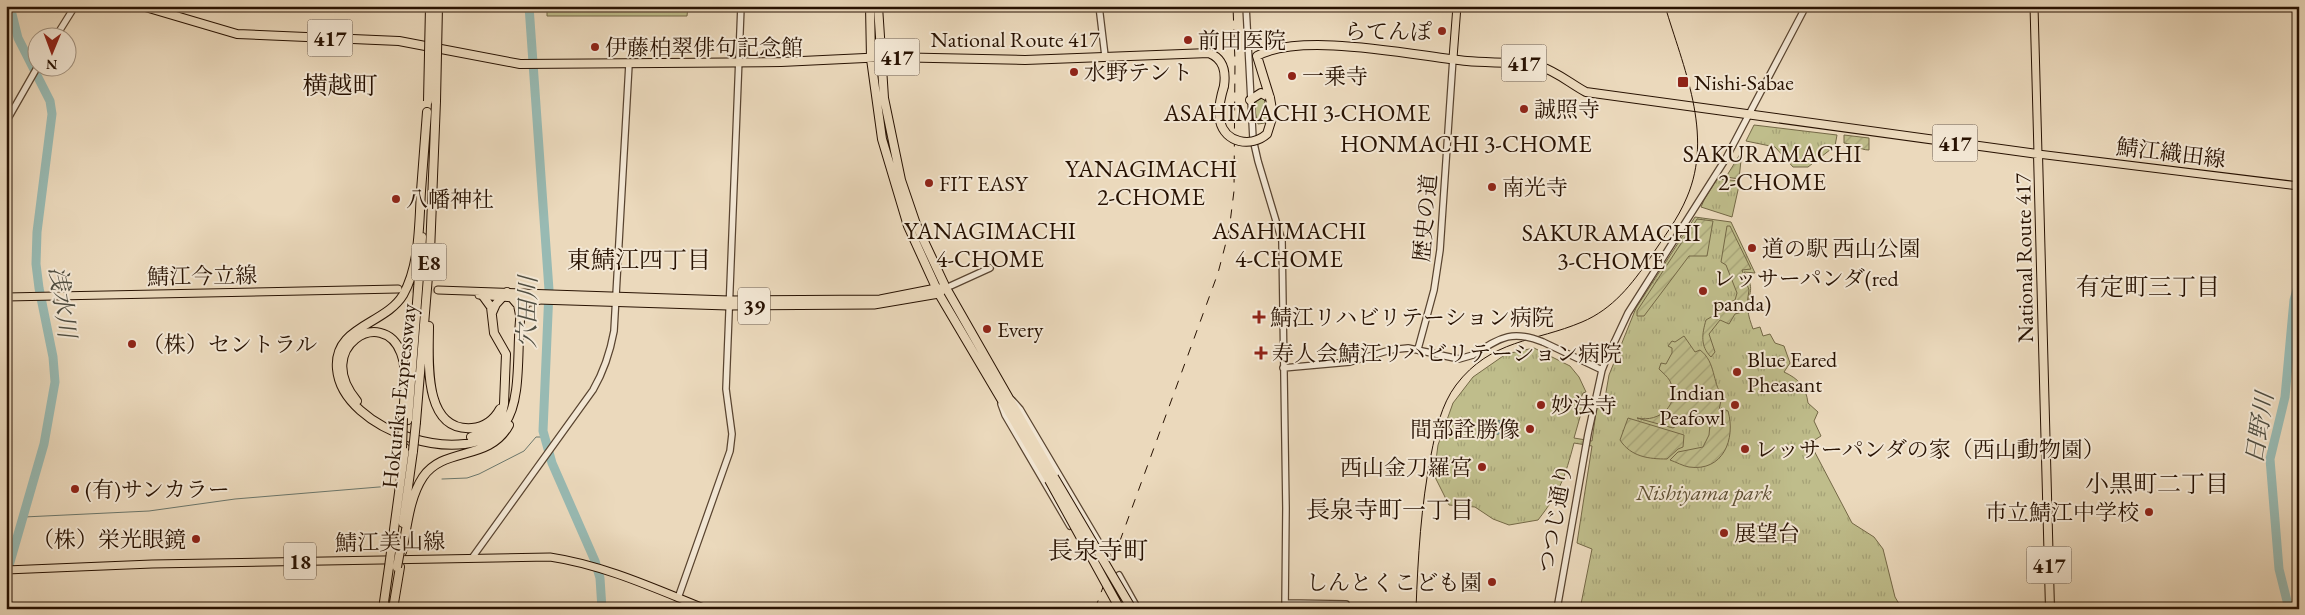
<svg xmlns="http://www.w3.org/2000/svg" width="2305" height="615" viewBox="0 0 2305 615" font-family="'EB Garamond','Noto Serif JP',serif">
	<defs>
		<pattern id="park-tufts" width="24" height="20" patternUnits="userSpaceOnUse" patternTransform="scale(1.25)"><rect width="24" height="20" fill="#bfbd8b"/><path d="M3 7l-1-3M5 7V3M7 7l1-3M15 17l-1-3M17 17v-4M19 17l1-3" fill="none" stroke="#a4a176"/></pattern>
		<pattern id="garden-furrows" width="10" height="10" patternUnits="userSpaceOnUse" patternTransform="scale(1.25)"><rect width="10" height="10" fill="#bfbd8b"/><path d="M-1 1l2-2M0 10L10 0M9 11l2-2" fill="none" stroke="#a4a176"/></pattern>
		<pattern id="water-rules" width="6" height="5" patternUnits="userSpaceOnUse" patternTransform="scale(1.25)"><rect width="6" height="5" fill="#98bab3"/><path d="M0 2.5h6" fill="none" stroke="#839f98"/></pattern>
	</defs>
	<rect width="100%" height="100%" fill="#ebd9bc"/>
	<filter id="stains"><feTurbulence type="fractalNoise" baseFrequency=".004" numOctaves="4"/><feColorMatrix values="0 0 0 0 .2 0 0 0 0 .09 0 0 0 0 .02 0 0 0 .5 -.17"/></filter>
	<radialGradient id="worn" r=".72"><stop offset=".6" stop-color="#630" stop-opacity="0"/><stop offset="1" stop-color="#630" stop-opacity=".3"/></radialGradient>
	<path fill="url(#park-tufts)" stroke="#746846" d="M547,6H688L687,16H547Z
		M1264,97L1267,119L1265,123L1258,124L1255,111L1256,101Z
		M1754,125L1837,135L1835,146L1808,167H1793L1775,147L1746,141Z
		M1717,179L1740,181L1732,217L1701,207L1704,200Z
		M1695,217L1731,222L1755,273L1744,272C1756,289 1748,292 1748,309C1748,316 1751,323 1753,329L1760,327L1763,336L1770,334L1775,343L1784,346L1790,363L1784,372C1799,379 1806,387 1808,403L1818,412L1814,421L1821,436L1810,443L1852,523L1874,537L1883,549L1895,597L1902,609H1580L1592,549L1577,543L1592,446L1574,443C1565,477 1560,492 1538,520L1509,525L1493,519L1475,507L1449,505L1434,475L1438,445L1453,403L1473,377L1506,354L1534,348L1570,366L1579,377L1586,392L1583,393L1581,398L1584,403L1574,438L1592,441L1597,405L1605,398L1609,375L1636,308Z"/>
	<path fill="url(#garden-furrows)" stroke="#746846" d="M1844,135L1869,138V150C1860,150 1853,144 1844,143Z
		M1742,151L1739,179L1726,177Z
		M1697,219L1713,221L1707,256H1689L1644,316H1637V311Z
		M1727,226H1730L1751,269L1742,270L1749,290L1746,311L1735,314L1729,324L1720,320L1709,334L1715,352L1711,357C1700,346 1702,334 1706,320L1716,314L1715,309L1735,300L1737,293L1726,265L1721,262Z
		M1684,336L1695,352L1700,350C1716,362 1712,382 1722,396L1719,410L1721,408L1728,411C1736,439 1723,472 1689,467C1683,466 1676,462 1670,460L1678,452L1703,447L1709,435L1710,425L1716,420H1700L1697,413L1673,428L1637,418C1660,423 1681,404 1670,381C1667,376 1663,373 1659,369L1661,363L1666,364L1672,353V348L1668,346L1672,341L1675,342Z
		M1628,418L1684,435L1683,447L1678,449L1667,459C1649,459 1631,457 1620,440Z"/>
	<path fill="url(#water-rules)" stroke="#6b776c" d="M1498,420L1507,424V428H1503L1499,434L1486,436L1484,433L1489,423L1494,430L1500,424Z"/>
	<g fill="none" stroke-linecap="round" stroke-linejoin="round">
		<path stroke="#6b776c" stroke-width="1" d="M442,479L467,478L479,474L524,451L536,437H545
			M24,517L149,511L235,499L391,486"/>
		<path stroke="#98bab3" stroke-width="9" d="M529,6L549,290L543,431L552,463L595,561L600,578L602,609
			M6,576L44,444L55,382L53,357L39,288L36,264L37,232L52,114L50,101L18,38L10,6
			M2289,609L2279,569L2270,459L2285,397L2294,300L2299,283"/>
		<path stroke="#cebba0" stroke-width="5.5" stroke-dasharray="5.5 3" stroke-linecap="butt" d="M1098,558L1120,597"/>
		<path stroke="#cebba0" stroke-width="7" stroke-dasharray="7 3.5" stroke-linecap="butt" d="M401,289L438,290"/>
		<g stroke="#594430" stroke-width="8">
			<path id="minor" d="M1099,6L1105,56
				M1246,6L1253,139L1258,161L1282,241L1286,508L1285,609
				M55,38L75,6
				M6,122L38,66
				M946,288L990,268
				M1543,342L1602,370
				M1418,349L1434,290L1440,250L1453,58
				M1283,368L1350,362L1390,350L1408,348L1459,359L1473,355
				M1012,400L1020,409L1107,556
				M1001,404L1005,415L1070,526
				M472,558L593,390C604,371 610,353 614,331L629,64
				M1119,575L1138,609
				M1120,597L1127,609
				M678,598L730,451L732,434L726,389L741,6
				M1285,603L1346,604
				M1557,609L1588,434L1602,370L1606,360L1628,313L1725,160L1806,6"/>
		</g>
		<g stroke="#281202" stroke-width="9">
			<path id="major" d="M2034,6L2038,154L2299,186
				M1453,58L1457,6
				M438,290L729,300L880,299L936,288H946
				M479,295L538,300L728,306L874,305L939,294L943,290
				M6,297L398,289
				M6,570L152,564L550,557C604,565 656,589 706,609"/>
		</g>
		<g stroke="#281202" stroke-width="10">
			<path id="highway" d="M142,6L237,34L399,41L520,64L781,62L886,57L1025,60L1209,53C1224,59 1226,72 1224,86
				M870,6L871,59L882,139L908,226L939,294L1049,480
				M878,6L884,98L901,180L916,224L946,288L1054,477
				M1270,98L1257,56C1301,31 1416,56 1467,61C1488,63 1521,62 1539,66C1556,71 1571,84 1586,92L2038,154L2050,609
				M1250,100L1261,93L1270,98
				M427,112C425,138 423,165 421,191C419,224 420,265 403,295C385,325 333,326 337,369C342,431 470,472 505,423C523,399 516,342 521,312L527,302L538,300
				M492,313L496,304L507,292L518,305L520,315
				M429,326C429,358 422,432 472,428C485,427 494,420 500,409
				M357,401C312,348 383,305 401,353C408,372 404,398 403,418
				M408,420L422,237
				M416,422L430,252L436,101
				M471,437L493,428L501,418L504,404L506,354L494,333L491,307L483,296
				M403,523L413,451
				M391,552L405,448
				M402,552C407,528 409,498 423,477C444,446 489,462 509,425
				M383,609L389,567
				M393,609L400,567"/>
		</g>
		<use href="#minor" stroke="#f2e6d3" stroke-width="5.5"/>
		<use href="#major" stroke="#ebd9bc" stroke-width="7"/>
		<use href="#highway" stroke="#ebd9bc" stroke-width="8"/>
		<path stroke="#281202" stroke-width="1" d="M1416,609C1418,556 1421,506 1431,455C1436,430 1441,405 1456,385C1491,339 1535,342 1582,322C1613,309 1632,284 1650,258C1663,238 1678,219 1687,197C1714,134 1683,67 1665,6"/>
		<path stroke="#281202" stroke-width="1" stroke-dasharray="9 9" stroke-linecap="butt" d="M1095,609L1218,273L1229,231L1234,191L1235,62L1233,6"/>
		<g stroke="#594430" stroke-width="8" stroke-linecap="butt">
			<path id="minor-bridge" d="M1473,355C1500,338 1511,329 1543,342"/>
		</g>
		<g stroke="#281202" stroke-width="10" stroke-linecap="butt">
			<path id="highway-bridge" d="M1224,86C1221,96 1217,110 1220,121C1225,143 1251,148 1267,134L1273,115L1270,98
				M428,101L430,6
				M436,101L438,6
				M402,448L403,418
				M413,451L416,422
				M1054,477L1132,609
				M1049,480L1120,609
				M389,567L391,552
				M397,567L400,551"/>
		</g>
		<use href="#minor-bridge" stroke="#f2e6d3" stroke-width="5.5"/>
		<use href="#highway-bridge" stroke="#ebd9bc" stroke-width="8"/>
	</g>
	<g fill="#8f2418" stroke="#f2e6d3" stroke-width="2">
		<circle cx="1442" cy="31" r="5"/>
		<circle cx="1188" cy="40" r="5"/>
		<circle cx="595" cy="47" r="5"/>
		<circle cx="1074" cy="72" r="5"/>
		<circle cx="1292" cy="76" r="5"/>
		<rect x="1677" y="76" width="12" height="12" rx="2.5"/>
		<circle cx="1524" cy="109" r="5"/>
		<circle cx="929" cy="183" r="5"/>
		<circle cx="1492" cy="187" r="5"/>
		<circle cx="396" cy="199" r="5"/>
		<circle cx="1752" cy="248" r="5"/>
		<circle cx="1703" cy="291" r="5"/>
		<path d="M1256.5 309.5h5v5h5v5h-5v5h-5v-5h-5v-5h5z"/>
		<circle cx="987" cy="329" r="5"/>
		<circle cx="132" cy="344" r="5"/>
		<path d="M1258.5 345.5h5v5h5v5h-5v5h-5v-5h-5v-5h5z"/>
		<circle cx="1737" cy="372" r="5"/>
		<circle cx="1541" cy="405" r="5"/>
		<circle cx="1735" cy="405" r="5"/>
		<circle cx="1530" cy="429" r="5"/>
		<circle cx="1745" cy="449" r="5"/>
		<circle cx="1482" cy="467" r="5"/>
		<circle cx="75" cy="489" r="5"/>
		<circle cx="2149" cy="512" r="5"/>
		<circle cx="1724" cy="533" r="5"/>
		<circle cx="196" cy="539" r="5"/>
		<circle cx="1492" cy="582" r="5"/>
	</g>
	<g text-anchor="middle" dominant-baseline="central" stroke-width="4" stroke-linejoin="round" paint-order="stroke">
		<g fill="#f2e6d3" stroke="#655241" stroke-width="1">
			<rect x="307.5" y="19.5" width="45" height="37" rx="4"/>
			<rect x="874.5" y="38.5" width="45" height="37" rx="4"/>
			<rect x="1501.5" y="44.5" width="45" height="37" rx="4"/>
			<rect x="1932.5" y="124.5" width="45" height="37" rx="4"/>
			<rect x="411.5" y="243.5" width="35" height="37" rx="4"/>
			<rect x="738" y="287.5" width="32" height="37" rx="4"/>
			<rect x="284" y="542.5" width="32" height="37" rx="4"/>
			<rect x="2026.5" y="546.5" width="45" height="37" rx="4"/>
		</g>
		<g font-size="21" font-weight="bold" fill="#281202">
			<text x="330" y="38">417</text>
			<text x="897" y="57">417</text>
			<text x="1524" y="63">417</text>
			<text x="1955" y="143">417</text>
			<text x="429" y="262">E8</text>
			<text x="754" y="306">39</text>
			<text x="300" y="561">18</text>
			<text x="2049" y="565">417</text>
		</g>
		<g font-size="22" fill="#281202" stroke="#f2e6d3" text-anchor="start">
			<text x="1432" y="31" text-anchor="end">らてんぽ</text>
			<text x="1198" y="40">前田医院</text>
			<text x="605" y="47">伊藤柏翠俳句記念館</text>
			<text x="1084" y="72">水野テント</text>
			<text x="1302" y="76">一乗寺</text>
			<text x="1694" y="82">Nishi-Sabae</text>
			<text x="1534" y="109">誠照寺</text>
			<text x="939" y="183">FIT EASY</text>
			<text x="1502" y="187">南光寺</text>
			<text x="406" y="199">八幡神社</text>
			<text x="1762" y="248">道の駅 西山公園</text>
			<text x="1713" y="278">レッサーパンダ(red<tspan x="1713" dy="25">panda)</tspan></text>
			<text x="1270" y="317">鯖江リハビリテーション病院</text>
			<text x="997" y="329">Every</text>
			<text x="142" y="344">（株）セントラル</text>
			<text x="1272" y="353">寿人会鯖江リハビリテーション病院</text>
			<text x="1747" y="359">Blue Eared<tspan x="1747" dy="25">Pheasant</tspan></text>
			<text x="1725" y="392" text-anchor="end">Indian<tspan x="1725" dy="25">Peafowl</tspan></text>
			<text x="1551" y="405">妙法寺</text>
			<text x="1520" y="429" text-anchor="end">間部詮勝像</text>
			<text x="1755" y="449">レッサーパンダの家（西山動物園）</text>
			<text x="1472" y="467" text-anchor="end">西山金刀羅宮</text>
			<text x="85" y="489">(有)サンカラー</text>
			<text x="2139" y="512" text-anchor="end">市立鯖江中学校</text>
			<text x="1734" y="533">展望台</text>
			<text x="186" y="539" text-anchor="end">（株）栄光眼鏡</text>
			<text x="1482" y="582" text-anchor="end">しんとくこども園</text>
		</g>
		<g font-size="22" fill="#281202" stroke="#f2e6d3">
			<text x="1015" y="39">National Route 417</text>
			<text transform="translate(2171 153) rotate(7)">鯖江織田線</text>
			<text transform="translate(1425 218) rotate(-85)">歴史の道</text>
			<text transform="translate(2024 258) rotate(-91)">National Route 417</text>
			<text transform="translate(202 276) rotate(-1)">鯖江今立線</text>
			<text transform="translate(399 396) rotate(-84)">Hokuriku Expressway</text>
			<text transform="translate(1555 518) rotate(-80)">つつじ通り</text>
			<text transform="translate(390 542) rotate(-1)">鯖江美山線</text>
		</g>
		<g font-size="22" font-style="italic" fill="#5d4e32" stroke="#f2e6d3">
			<text x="1704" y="492">Nishiyama park</text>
		</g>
		<g font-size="24" fill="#281202" stroke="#f2e6d3">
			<text x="1297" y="112">ASAHIMACHI 3-CHOME</text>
			<text x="1466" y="143">HONMACHI 3-CHOME</text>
			<text x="1772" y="153">SAKURAMACHI<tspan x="1772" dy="28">2-CHOME</tspan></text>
			<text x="1151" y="168">YANAGIMACHI<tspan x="1151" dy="28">2-CHOME</tspan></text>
			<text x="990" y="230">YANAGIMACHI<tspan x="990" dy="28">4-CHOME</tspan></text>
			<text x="1289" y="230">ASAHIMACHI<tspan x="1289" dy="28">4-CHOME</tspan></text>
			<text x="1611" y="232">SAKURAMACHI<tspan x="1611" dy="28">3-CHOME</tspan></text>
			<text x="639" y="259">東鯖江四丁目</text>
			<text x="2148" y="286">有定町三丁目</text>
			<text x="2157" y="483">小黒町二丁目</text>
			<text x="1390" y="509">長泉寺町一丁目</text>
		</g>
		<g font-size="24" font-style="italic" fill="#4f4d40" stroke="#f2e6d3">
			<text transform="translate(63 302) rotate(82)">浅水川</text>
			<text transform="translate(527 312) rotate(-89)">穴田川</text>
			<text transform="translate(2259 428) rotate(-81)">日野川</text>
		</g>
		<g font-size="25" fill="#281202" stroke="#f2e6d3">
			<text x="340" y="85">横越町</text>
			<text x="1098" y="550">長泉寺町</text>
		</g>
	</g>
	<rect width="2305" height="615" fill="none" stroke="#ebd9bc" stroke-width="25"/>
	<rect x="8" y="8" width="2290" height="600" fill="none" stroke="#281202" stroke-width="2.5"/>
	<rect x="12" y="12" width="2280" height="590" fill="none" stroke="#281202"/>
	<g transform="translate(52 52) rotate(181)"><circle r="24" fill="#f2e6d3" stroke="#a1917f"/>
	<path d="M0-4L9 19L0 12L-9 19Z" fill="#8f2418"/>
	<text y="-8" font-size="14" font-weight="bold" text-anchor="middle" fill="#281202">N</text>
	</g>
	<rect width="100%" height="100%" filter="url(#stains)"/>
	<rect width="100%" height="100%" fill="url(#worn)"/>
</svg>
